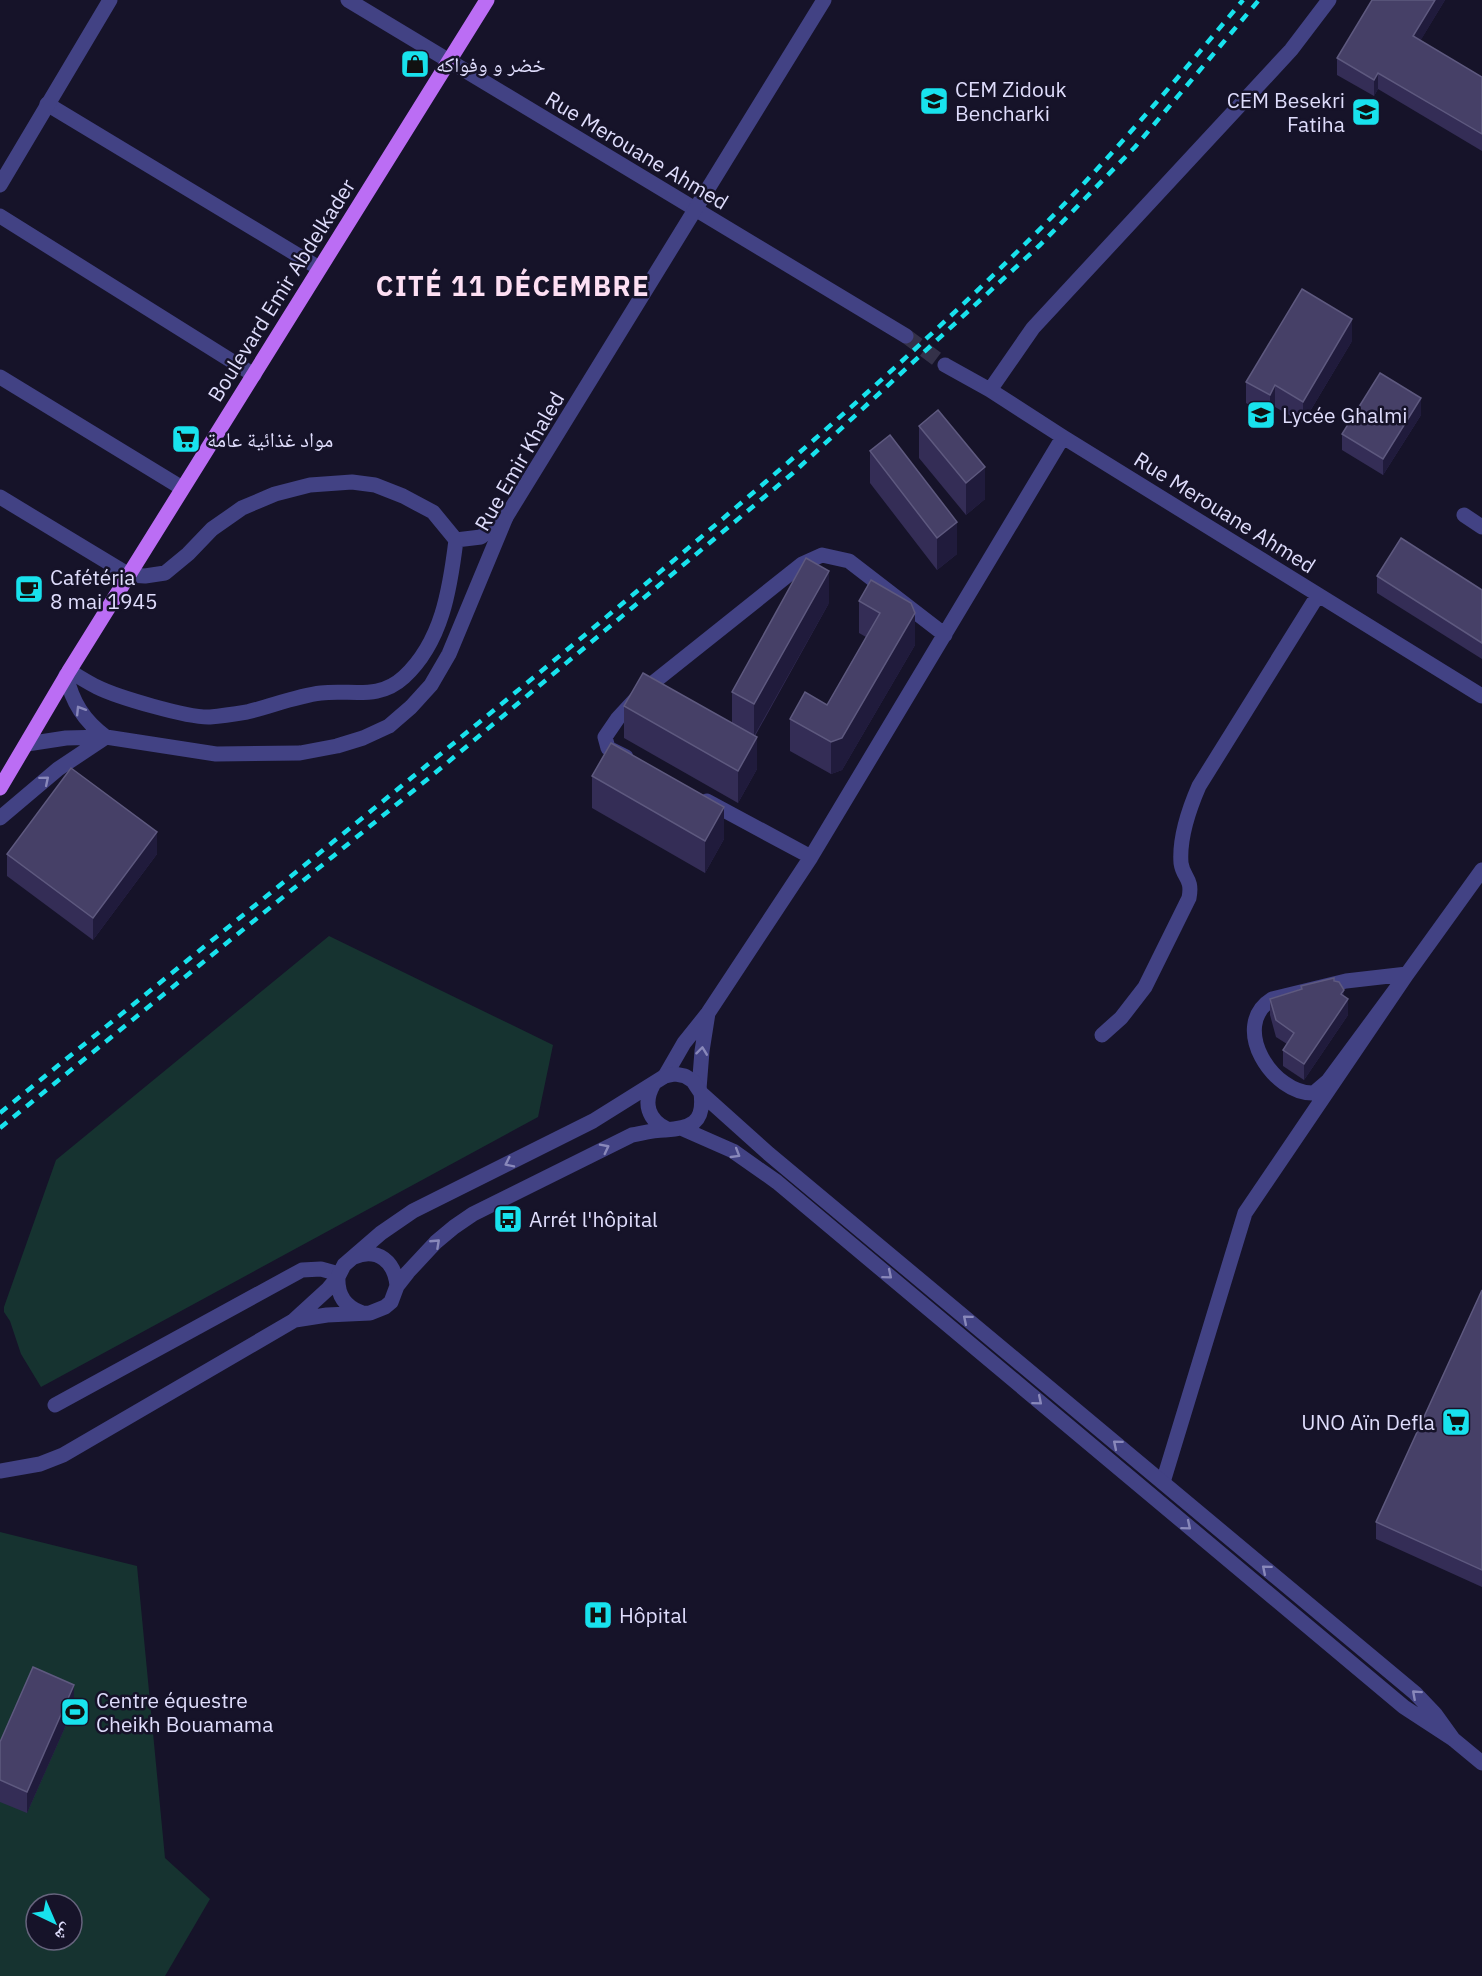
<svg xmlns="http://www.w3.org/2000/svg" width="1482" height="1976" viewBox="0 0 1482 1976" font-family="'IBM Plex Sans','Noto Naskh Arabic',sans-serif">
	<rect width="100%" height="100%" fill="#161329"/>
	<path fill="#163330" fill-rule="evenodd" d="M329,936L553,1045L538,1117L41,1387L21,1354L10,1321L4,1312V1307L56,1160Z
		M0,1532L137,1566L165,1858L210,1899L165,1976H0ZM36,1904H72V1940H36Z"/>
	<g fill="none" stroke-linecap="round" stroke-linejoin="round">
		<path stroke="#343149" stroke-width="15" stroke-dasharray="15 8" stroke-linecap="butt" d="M906,336L945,365"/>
		<path stroke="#424284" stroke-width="15" d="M348,0L906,336
			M47,104L319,268
			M0,216L254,375
			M945,365L990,390L1063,437L1482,696
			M0,377L182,488
			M990,390L1033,328L1291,50L1329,0
			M0,497L129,575L145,576L165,573L188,554L212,529L242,508L275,494L310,485L352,482L375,485L403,496L433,512L456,540L481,537L506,517
			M1464,515L1482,527
			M69,671C78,676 87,682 97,687C117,697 188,718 210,717C222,716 235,714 247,712C272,706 296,696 321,693C351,689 378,701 404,677C442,642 450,589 456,540
			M626,757L608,748L605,737L618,718L644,690L802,564L822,555L849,561L945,635
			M707,801L811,857
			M1407,974L1328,1081L1314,1093C1273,1095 1229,1026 1272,999L1346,981Z
			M1102,1035L1121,1018L1145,987L1189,898C1193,878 1183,878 1181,863C1179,837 1189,809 1199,786L1318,595
			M665,1076L684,1043L708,1013L811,857L1063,437
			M699,1089L702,1051L708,1013
			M55,1405L302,1270L321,1269L339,1274
			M1163,1482L1245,1213L1407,974L1482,870"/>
		<path stroke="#424284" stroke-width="15" d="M0,185L110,0
			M66,675C72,702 84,721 106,737
			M27,744L66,738L106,737L216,754L300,753L337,746L363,738L389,726L411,707L431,685L449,654L506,517L824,0
			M0,818L58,769L106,737
			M653,1085C643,1103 648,1120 667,1129
			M683,1129L733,1151L777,1182L1404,1707L1453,1739L1482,1763
			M354,1257C378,1247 395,1262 397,1286
			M338,1277C337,1294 344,1306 360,1312
			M295,1320L327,1315L370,1313L385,1307L391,1302L397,1286L408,1272L436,1242L454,1227L473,1214L632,1135C643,1133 653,1130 665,1130C690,1128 705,1124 701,1093
			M0,1471L40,1464L63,1455L293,1321L328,1289L338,1277L344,1265L381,1233L413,1211L593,1121L665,1076L675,1074L685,1076L693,1081L701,1093L769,1154L1415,1693L1435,1714L1453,1739"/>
		<path stroke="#bb6df4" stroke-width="15" d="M0,788L69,671L487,0"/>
		<path stroke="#18e2ed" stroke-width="4.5" stroke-dasharray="9 8" stroke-linecap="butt" d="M0,1113C197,952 396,792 592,629C740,505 888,380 1025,244C1103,167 1173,84 1243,0
			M0,1128L429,778L793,473L1040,245L1135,147L1259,0"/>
	</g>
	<path fill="#342d56" d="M1372,0H1445L1420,41L1482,77V151L1378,89L1374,96L1337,75V58Z
		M1352,341L1303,423L1275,407L1270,417L1246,403V382Z
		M1421,415L1383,475L1342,450V434Z
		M919,426L985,499L966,515L919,458Z
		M870,451L957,554L937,570L870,483Z
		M1377,576L1482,590V659L1377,593Z
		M871,580L915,645L842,770L831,774L790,751V719L827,705L866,637L859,633V601Z
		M829,603L755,736L757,769L738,803L624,738V706L732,723V692Z
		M592,776L724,839L705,873L592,808Z
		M7,854H157L93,940L7,876Z
		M1334,981L1344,996L1348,1015L1304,1080L1283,1066V1050L1287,1044L1276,1037L1270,1015V999L1301,989V986Z
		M1482,1290V1587L1376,1539V1522Z
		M74,1707L27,1813L0,1802V1742Z"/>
	<path fill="#201b3c" d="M1435,0H1445L1413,53V36Z
		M1378,73V89L1374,96V80Z
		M1352,319V341L1303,423V402Z
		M1275,385V407L1270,417V395Z
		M1421,398V415L1383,475V459Z
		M985,467V499L966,515V483Z
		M957,522V554L937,570V538Z
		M829,571V603L754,736V704Z
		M915,613V645L842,770L831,774V742Z
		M757,737V769L738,803V771Z
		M724,807V839L705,873V841Z
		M157,832V854L93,940V918Z
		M1344,990V1005L1348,999V1015L1304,1080V1064Z
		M74,1685V1707L27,1813V1792Z"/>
	<path fill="#464067" stroke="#5e597f" stroke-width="1.5" d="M1372,0H1435L1413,36L1482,77V134L1378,73L1374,80L1337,58Z
		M1302,289L1352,319L1303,402L1275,385L1270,395L1246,382Z
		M1380,373L1421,398L1383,459L1342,434Z
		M938,410L985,467L966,483L919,426Z
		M890,435L957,522L937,538L870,451Z
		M1401,538L1482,590V643L1377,576Z
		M806,558L829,571L754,704L732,692Z
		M871,580L911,603L915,613L842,738L831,742L790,719L805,692L827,705L880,613L859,601Z
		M643,673L757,737L738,771L624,706Z
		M611,743L724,807L705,841L592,776Z
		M71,768L157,832L93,918L7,854Z
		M1334,978V981L1339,982L1344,990L1341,994L1348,999L1304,1064L1283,1050L1294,1033L1276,1020L1270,999L1302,989L1301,986Z
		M1482,1290V1570L1376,1522Z
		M33,1667L74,1685L27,1792L0,1780V1742Z"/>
	<defs><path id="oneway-chevron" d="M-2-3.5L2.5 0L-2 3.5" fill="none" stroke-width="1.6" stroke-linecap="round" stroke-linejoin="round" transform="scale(1.5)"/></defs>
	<g stroke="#8988ba">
		<use href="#oneway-chevron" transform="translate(80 710) rotate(-122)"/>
		<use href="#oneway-chevron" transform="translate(45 780) rotate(-40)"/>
		<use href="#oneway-chevron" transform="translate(702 1051) rotate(-83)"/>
		<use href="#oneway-chevron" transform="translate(605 1148) rotate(-27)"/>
		<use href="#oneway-chevron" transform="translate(736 1154) rotate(31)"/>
		<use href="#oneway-chevron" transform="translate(509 1163) rotate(154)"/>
		<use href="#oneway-chevron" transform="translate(436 1243) rotate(-43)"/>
		<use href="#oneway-chevron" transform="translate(888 1275) rotate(40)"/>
		<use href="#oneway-chevron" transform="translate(967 1319) rotate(-140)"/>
		<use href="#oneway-chevron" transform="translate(1038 1401) rotate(40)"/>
		<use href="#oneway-chevron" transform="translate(1117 1444) rotate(-140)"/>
		<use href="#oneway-chevron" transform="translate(1187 1526) rotate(40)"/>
		<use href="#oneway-chevron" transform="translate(1266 1569) rotate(-140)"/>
		<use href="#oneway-chevron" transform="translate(1416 1694) rotate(-138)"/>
	</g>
	<defs>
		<g id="shop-square" transform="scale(1.5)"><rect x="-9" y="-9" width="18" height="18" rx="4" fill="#18e2ed" stroke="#161329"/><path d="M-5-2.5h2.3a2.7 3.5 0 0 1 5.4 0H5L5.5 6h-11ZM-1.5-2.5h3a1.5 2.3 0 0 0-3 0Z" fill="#111"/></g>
		<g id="school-square" transform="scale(1.5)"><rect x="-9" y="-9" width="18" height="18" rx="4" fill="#18e2ed" stroke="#161329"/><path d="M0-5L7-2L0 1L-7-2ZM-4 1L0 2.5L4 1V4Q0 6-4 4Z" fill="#111"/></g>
		<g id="supermarket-square" transform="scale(1.5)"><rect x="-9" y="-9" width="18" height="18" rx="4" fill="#18e2ed" stroke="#161329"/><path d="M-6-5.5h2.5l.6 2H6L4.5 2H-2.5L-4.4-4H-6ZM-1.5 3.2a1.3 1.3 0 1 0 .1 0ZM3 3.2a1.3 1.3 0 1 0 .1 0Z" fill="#111"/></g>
		<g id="cafe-square" transform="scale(1.5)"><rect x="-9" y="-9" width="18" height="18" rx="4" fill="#18e2ed" stroke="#161329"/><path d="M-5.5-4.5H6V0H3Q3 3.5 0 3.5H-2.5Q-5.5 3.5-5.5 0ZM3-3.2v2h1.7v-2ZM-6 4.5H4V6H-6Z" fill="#111"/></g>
		<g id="bus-square" transform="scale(1.5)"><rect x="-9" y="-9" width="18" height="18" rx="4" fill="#18e2ed" stroke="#161329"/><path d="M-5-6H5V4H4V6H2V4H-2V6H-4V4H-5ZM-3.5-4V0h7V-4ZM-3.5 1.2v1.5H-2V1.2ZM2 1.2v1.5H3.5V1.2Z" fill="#111"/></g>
		<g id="hospital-square" transform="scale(1.5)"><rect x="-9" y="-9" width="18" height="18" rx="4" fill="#18e2ed" stroke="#161329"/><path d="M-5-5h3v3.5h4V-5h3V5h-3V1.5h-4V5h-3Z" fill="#111"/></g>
		<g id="stadium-square" transform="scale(1.5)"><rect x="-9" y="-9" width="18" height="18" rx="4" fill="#18e2ed" stroke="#161329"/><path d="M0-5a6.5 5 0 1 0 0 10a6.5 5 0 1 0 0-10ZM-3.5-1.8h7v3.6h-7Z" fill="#111"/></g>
	</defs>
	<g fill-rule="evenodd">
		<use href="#shop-square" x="415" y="64"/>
		<use href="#school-square" x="934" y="101"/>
		<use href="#school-square" x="1366" y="112"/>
		<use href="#school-square" x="1261" y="415"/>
		<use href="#supermarket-square" x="186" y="439"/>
		<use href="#cafe-square" x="29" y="589"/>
		<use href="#bus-square" x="508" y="1219"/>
		<use href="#supermarket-square" x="1456" y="1422"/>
		<use href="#hospital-square" x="598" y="1615"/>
		<use href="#stadium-square" x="75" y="1712"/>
	</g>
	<g text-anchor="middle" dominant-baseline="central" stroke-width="5" stroke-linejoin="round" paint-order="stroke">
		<g font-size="21" fill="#dfddfc" stroke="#161329" text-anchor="start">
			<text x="436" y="64">خضر و وفواكه</text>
			<text x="955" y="89">CEM Zidouk<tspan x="955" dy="24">Bencharki</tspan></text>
			<text x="1345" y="100" text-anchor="end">CEM Besekri<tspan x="1345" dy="24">Fatiha</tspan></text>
			<text x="1282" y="415">Lycée Ghalmi</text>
			<text x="207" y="439">مواد غذائية عامة</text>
			<text x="50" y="577">Cafétéria<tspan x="50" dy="24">8 mai 1945</tspan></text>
			<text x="529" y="1219">Arrét l'hôpital</text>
			<text x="1435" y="1422" text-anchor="end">UNO Aïn Defla</text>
			<text x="619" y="1615">Hôpital</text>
			<text x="96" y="1700">Centre équestre<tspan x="96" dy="24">Cheikh Bouamama</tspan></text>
		</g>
		<g font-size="21" fill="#dfddfc" stroke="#161329">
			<text transform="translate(637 150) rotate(31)">Rue Merouane Ahmed</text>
			<text transform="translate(281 290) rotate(-58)">Boulevard Emir Abdelkader</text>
			<text transform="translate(519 461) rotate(-60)">Rue Emir Khaled</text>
			<text transform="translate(1225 512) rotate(32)">Rue Merouane Ahmed</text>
		</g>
		<g font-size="27" font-weight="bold" letter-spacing="1.5" fill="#fddff3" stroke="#161329">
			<text x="513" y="285">CITÉ 11 DÉCEMBRE</text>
		</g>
	</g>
	<g transform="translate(54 1922) rotate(136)"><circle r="28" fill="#161329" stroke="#66647d" stroke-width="1.5"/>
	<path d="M0-4.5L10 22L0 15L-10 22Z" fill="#18e2ed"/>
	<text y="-9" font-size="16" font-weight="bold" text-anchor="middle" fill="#dfddfc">ش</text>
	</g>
</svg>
